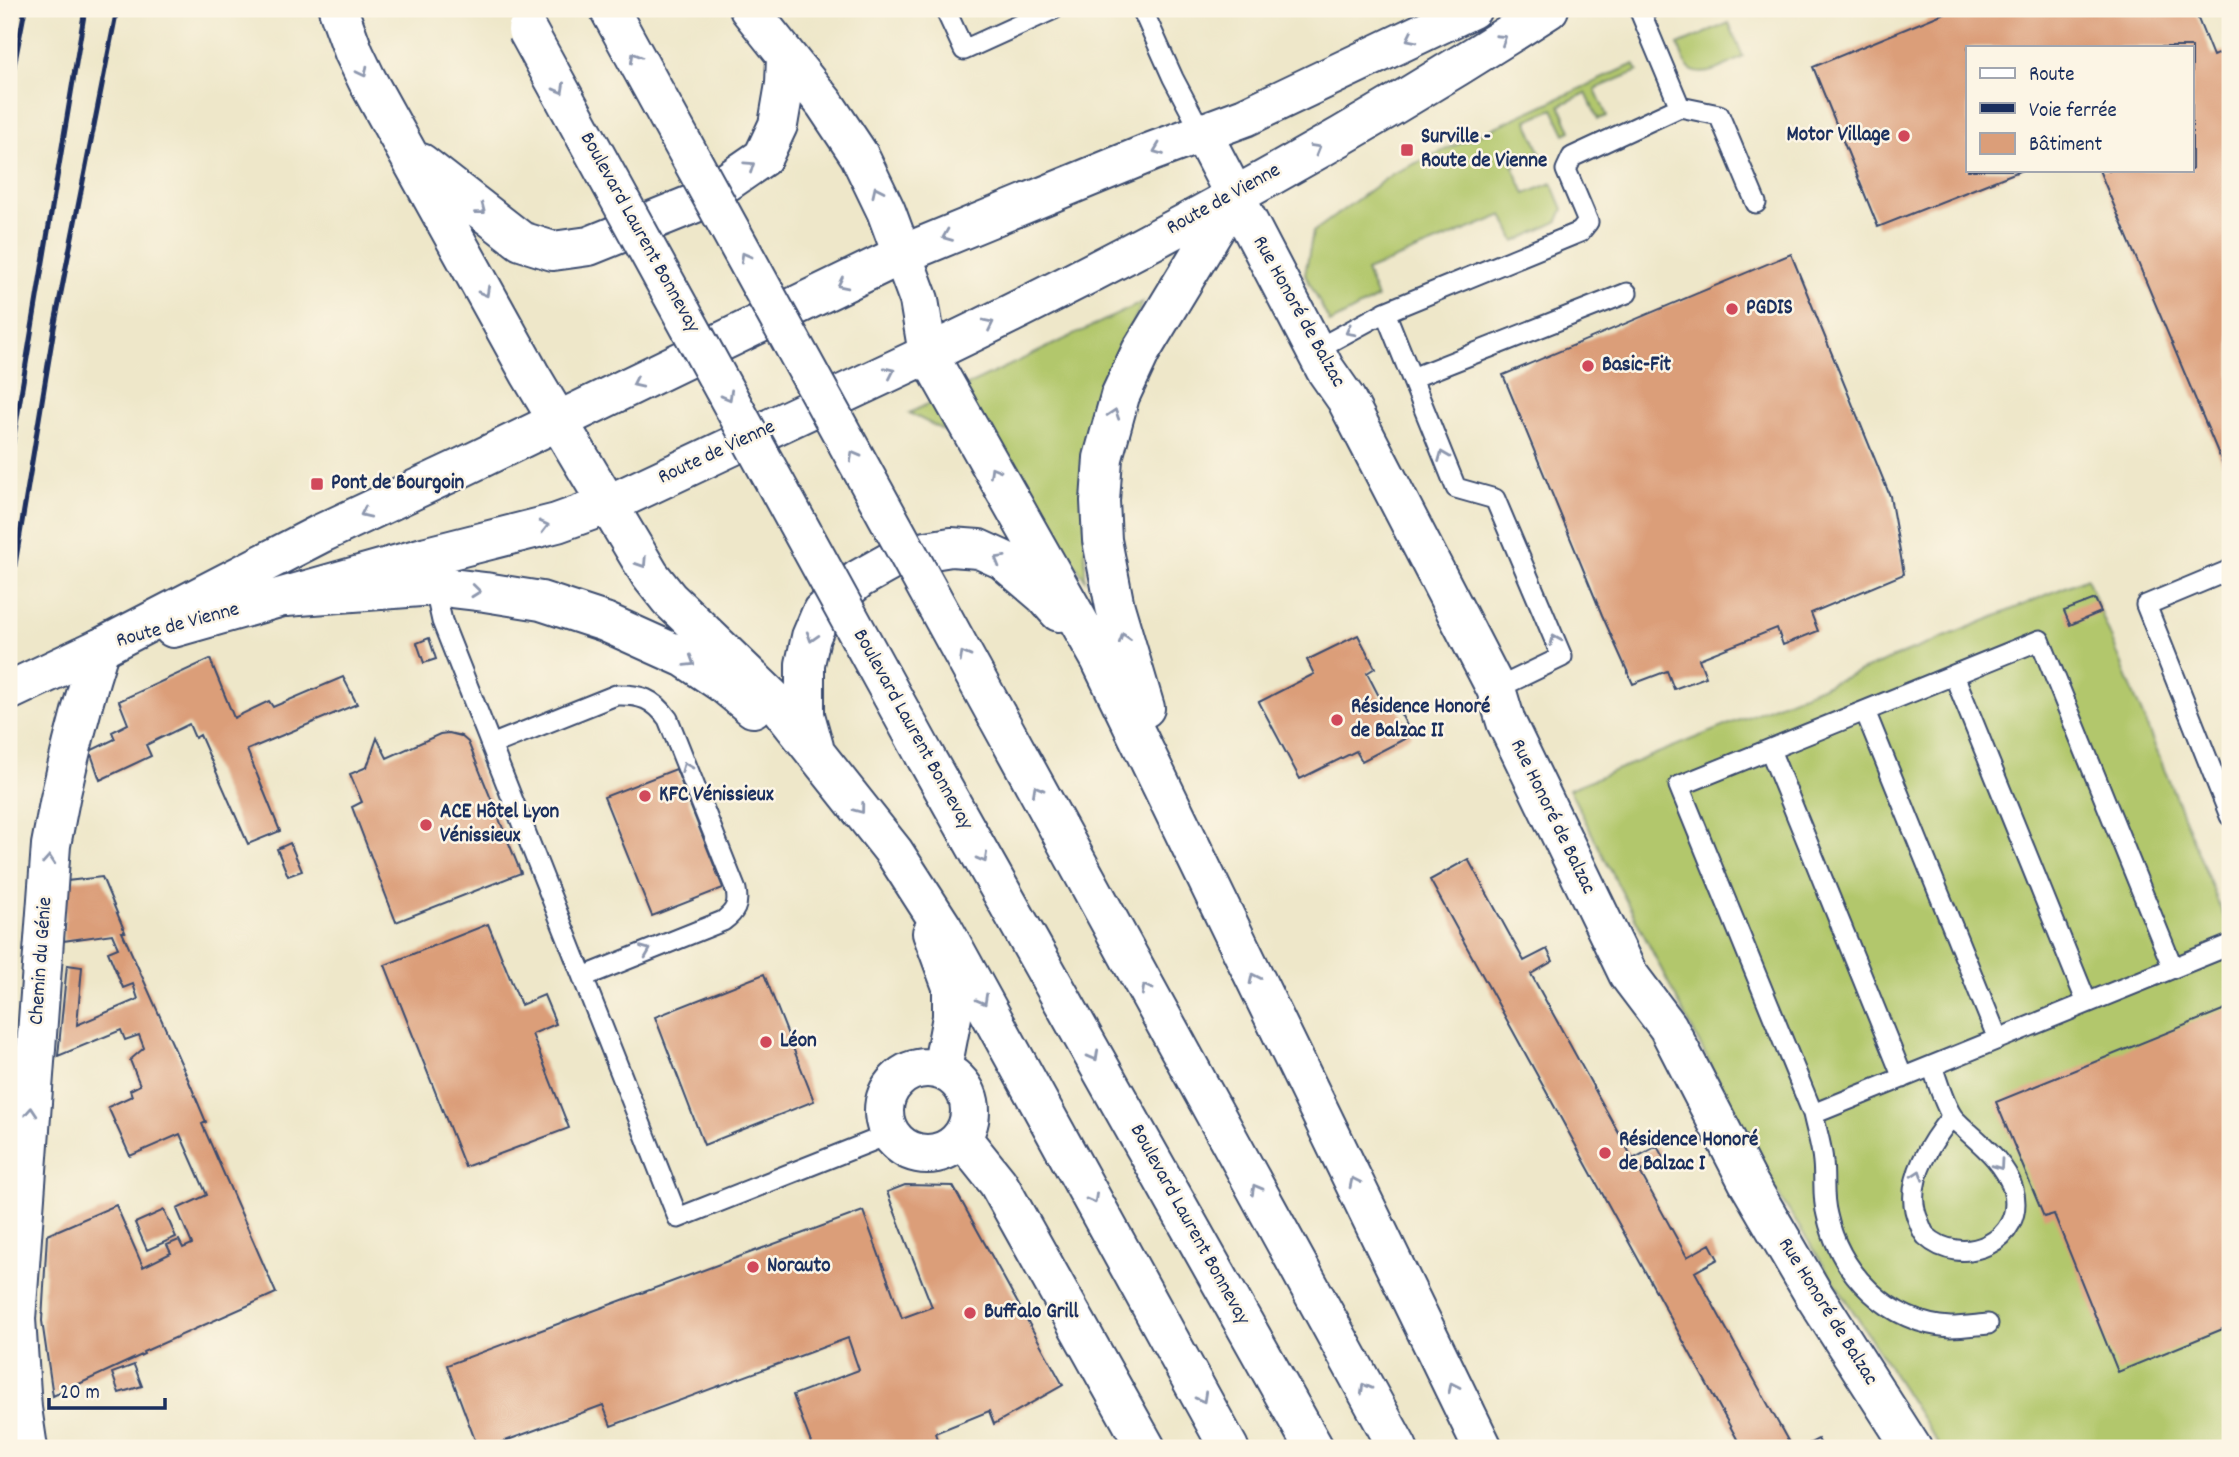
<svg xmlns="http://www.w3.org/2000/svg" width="2239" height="1457" viewBox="0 0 2239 1457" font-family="Dekko,sans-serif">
	<rect width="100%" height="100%" fill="#fcf5e5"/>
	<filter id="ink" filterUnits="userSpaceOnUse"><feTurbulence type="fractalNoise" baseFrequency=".0143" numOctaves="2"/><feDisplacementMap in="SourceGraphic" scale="14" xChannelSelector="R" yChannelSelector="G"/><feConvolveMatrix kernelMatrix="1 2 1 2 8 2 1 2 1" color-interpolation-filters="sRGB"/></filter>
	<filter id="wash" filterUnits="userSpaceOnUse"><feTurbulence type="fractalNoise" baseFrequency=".00686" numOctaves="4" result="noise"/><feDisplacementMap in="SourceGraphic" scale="28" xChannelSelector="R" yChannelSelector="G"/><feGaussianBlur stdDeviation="1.57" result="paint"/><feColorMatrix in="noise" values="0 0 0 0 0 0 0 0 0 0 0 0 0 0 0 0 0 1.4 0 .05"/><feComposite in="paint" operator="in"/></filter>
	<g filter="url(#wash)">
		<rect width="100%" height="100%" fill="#eee7c9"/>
		<path fill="#b2c76c" stroke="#667b65" stroke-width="2" d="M1729,23L1743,57C1729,64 1699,83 1687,66C1683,60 1681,51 1678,45Z
			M1634,64L1638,71L1595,89L1607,116L1598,119L1586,93L1560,105L1571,131L1565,134L1553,109L1527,120L1541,155L1513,166L1525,194L1552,183L1563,209L1558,221L1515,242L1503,215L1366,271L1377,298L1330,323L1305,274L1313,232L1392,174Z
			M1143,302L1104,383L1085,465V579L1020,483L989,453L909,413Z
			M2087,578L2230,932V1448H1941L1771,1183L1569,789L1977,624Z"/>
		<g id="blocks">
			<path fill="#db9e79" d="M1954,9H2194L2213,56L2230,49V87L2226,88L2230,99V481L2099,170H2192V47H1968V170H2022L1878,227L1813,67Z
				M1791,254L1890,496L1904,574L1811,613L1818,631L1783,645L1777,628L1699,659L1706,677L1674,689L1667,671L1633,684L1602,615L1503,375Z
				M2095,599L2101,612L2070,625L2064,611Z
				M1358,635L1375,668L1367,673L1384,706L1394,701L1412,735L1362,761L1356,751L1300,779L1259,702L1314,674L1307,660Z
				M429,638L436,659L424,663L417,643Z
				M210,659L234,718L269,701L273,707L343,677L357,704L247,750L280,831L248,844L200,735L195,738L189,724L146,745L151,756L100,780L90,751L115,739L112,732L128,724L119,701Z
				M449,733L461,736L468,742L521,873L396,922L352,807L362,802L350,774L367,767L377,738L387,758L440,734Z
				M676,769L723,888L652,916L604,797Z
				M290,843L302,871L288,876L277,849Z
				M1468,859L1524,961L1547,949L1553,961L1531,974L1633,1159L1657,1146L1664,1159L1640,1172L1687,1257L1710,1244L1718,1259L1695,1272L1792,1448H1742L1430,880Z
				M102,877L125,932H122L185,1072L206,1122L202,1124L276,1293L143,1352L144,1354L53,1396L42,1321L47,1235L116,1205L143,1267L171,1253L167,1245L179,1240L183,1248L192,1244L177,1209L207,1195L180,1134L130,1156L108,1107L132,1096L130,1090L140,1085L130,1060L144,1048L139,1035L125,1040L121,1030L58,1056L67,965L82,967L77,1025L138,999L133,984L123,988L108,952L118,948L112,934L63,941L67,881Z
				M488,924L521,1005L544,995L556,1024L532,1034L569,1128L465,1167L385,965Z
				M764,974L814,1101L704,1145L655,1017Z
				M2230,1007V1326L2118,1372L2054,1214L2044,1217L1996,1102Z
				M905,1185L953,1186L1063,1385L994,1424L989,1411L935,1433L940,1448H813L793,1395L859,1370L848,1338L611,1426L603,1405L486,1448H478L447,1365L863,1211L902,1318L932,1307L887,1192Z
				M164,1210L176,1237L147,1250L135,1223Z
				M134,1365L142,1386L119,1393L112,1373Z
				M1818,1439L1823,1448H1801Z"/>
		</g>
	</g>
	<g filter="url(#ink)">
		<use href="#blocks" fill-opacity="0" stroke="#3b4b6e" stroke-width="2"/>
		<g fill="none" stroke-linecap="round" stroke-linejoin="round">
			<g stroke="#3b4b6e" stroke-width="23">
				<path id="lane" d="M945,9L964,50L1054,9
					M1142,9L1173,78L1202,133
					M1680,107L1719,115L1756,203
					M1385,312L1456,488L1495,499L1562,657L1496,689
					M1315,350L1385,312L1580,232L1588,222L1566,170L1572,157L1680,107L1639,9
					M1412,378L1627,293
					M2230,570L2146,605L2230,816
					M433,581L442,621L678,1218L890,1134
					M1954,675L2087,1003
					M1865,711L1998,1039
					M491,745L616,695C640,694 654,699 668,719L736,890C739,905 735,912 723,921L583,977
					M1770,750L1903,1078
					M2173,968L2040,640L1679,786L1813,1114L2230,945
					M1932,1066C1938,1082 1943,1102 1952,1116C1955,1121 1962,1126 1967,1131C1985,1147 2006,1165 2013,1189C2027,1242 1961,1269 1926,1236C1923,1233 1921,1227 1919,1222C1902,1186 1929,1144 1952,1116
					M1813,1114C1816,1129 1822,1146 1823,1162C1825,1181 1822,1196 1827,1215C1840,1274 1889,1323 1950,1327C1963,1327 1976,1325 1988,1324"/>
			</g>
			<g stroke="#3b4b6e" stroke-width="42">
				<path id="street" d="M1202,133L1325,369L1346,399L1496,689L1506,722L1628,974L1668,1027L1748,1182L1814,1295L1912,1448
					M932,933L952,987V1017L942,1069
					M884 1111a43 43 0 1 1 86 0a43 43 0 1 1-86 0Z
					M962,1138L998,1183L1146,1448
					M28,1448L22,1408L16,1319L51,845C63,777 79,713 100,648"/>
			</g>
			<g stroke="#3b4b6e" stroke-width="42">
				<path id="secondary" d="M903,254L1151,152L1245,117L1472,9
					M928,354C1141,252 1350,137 1549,9"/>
			</g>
			<g stroke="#3b4b6e" stroke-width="42">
				<path id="primary" d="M173,628L427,556L557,523L607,505L928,354
					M9,691L100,648L322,533L463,467L903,254"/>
			</g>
			<g stroke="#3b4b6e" stroke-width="42">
				<path id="highway" d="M338,9L354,53L367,80L530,374L650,575L669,599L772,698L894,852L943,928L1229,1448
					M749,9L825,104L859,155L886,211L919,300L928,354L1100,659L1483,1448
					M421,163L521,241L553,251L589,246L698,202L763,157L778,125L785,84L786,57
					M286,597L434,586L485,592L541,601L605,622L685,658L725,685L753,708
					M1145,708L1115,607L1102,540L1100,501L1103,458L1120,396L1141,351L1235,196
					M997,716L1398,1448
					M814,747L805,715V664L811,637L822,611L859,579L902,555L951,547L979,549L1003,560L1044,595L1059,612
					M925,756L1314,1448"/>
			</g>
			<use href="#lane" stroke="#fff" stroke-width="19"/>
			<use href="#street" stroke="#fff" stroke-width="38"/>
			<use href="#secondary" stroke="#fff" stroke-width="38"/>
			<use href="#primary" stroke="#fff" stroke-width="38"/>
			<use href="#highway" stroke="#fff" stroke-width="38"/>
			<path stroke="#1b2f5e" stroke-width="5" d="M9,92L25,9
				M9,466L85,9
				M9,601L54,328L117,9"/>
			<g stroke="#3b4b6e" stroke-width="42" stroke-linecap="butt">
				<path id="highway-bridge" d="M609,9L997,716
					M527,30L925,756"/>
			</g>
			<use href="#highway-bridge" stroke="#fff" stroke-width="38"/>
		</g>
		<defs><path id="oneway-chevron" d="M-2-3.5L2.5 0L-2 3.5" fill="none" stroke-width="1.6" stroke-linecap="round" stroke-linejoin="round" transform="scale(1.75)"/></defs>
		<g stroke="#8d97ae">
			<use href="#oneway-chevron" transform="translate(1411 38) rotate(154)"/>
			<use href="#oneway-chevron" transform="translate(1502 39) rotate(-33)"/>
			<use href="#oneway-chevron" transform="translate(635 57) rotate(-119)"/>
			<use href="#oneway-chevron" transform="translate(363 72) rotate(63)"/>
			<use href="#oneway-chevron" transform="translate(560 89) rotate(61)"/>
			<use href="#oneway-chevron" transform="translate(1316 149) rotate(-30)"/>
			<use href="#oneway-chevron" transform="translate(1158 150) rotate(159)"/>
			<use href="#oneway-chevron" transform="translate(750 166) rotate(-34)"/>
			<use href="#oneway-chevron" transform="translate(877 191) rotate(-115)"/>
			<use href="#oneway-chevron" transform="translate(481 210) rotate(38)"/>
			<use href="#oneway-chevron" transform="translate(947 236) rotate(158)"/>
			<use href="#oneway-chevron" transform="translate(745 257) rotate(-119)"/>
			<use href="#oneway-chevron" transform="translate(842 284) rotate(154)"/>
			<use href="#oneway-chevron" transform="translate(485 292) rotate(61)"/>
			<use href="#oneway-chevron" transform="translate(989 324) rotate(-26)"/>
			<use href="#oneway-chevron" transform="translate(1350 331) rotate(152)"/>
			<use href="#oneway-chevron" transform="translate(890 372) rotate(-25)"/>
			<use href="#oneway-chevron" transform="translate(637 383) rotate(155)"/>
			<use href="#oneway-chevron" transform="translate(728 396) rotate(61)"/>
			<use href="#oneway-chevron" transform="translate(1114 414) rotate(-72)"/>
			<use href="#oneway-chevron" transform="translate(854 456) rotate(-119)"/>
			<use href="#oneway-chevron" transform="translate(1443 456) rotate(-112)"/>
			<use href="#oneway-chevron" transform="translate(994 471) rotate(-120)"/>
			<use href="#oneway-chevron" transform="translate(365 513) rotate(155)"/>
			<use href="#oneway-chevron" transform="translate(544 526) rotate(-14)"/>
			<use href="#oneway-chevron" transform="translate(999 560) rotate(-150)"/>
			<use href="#oneway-chevron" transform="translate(642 563) rotate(57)"/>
			<use href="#oneway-chevron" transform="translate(476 591) rotate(6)"/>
			<use href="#oneway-chevron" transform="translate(812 637) rotate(107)"/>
			<use href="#oneway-chevron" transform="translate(1124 638) rotate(-107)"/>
			<use href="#oneway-chevron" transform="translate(1555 640) rotate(-113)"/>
			<use href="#oneway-chevron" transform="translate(964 656) rotate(-119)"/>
			<use href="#oneway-chevron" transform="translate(690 662) rotate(32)"/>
			<use href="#oneway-chevron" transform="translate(686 767) rotate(-112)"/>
			<use href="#oneway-chevron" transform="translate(1037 790) rotate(-119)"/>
			<use href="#oneway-chevron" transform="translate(860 809) rotate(53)"/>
			<use href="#oneway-chevron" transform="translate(983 858) rotate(61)"/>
			<use href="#oneway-chevron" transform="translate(49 860) rotate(-86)"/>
			<use href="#oneway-chevron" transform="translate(646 951) rotate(-22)"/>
			<use href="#oneway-chevron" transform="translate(1254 978) rotate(-116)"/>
			<use href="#oneway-chevron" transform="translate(1146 989) rotate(-119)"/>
			<use href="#oneway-chevron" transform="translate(983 1000) rotate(61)"/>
			<use href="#oneway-chevron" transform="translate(1094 1056) rotate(61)"/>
			<use href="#oneway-chevron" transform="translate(31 1112) rotate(-86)"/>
			<use href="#oneway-chevron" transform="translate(1999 1165) rotate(55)"/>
			<use href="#oneway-chevron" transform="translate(1918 1175) rotate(-71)"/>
			<use href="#oneway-chevron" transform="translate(1354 1182) rotate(-116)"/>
			<use href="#oneway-chevron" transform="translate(1256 1189) rotate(-119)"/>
			<use href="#oneway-chevron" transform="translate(1093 1199) rotate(61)"/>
			<use href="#oneway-chevron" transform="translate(1453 1387) rotate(-116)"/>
			<use href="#oneway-chevron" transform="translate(1365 1388) rotate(-119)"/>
			<use href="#oneway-chevron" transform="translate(1202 1398) rotate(61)"/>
		</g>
	</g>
	<g fill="#d1495b" stroke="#fcf5e5" stroke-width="2.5">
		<circle cx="1904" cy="136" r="7"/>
		<rect x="1400" y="143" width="14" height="14" rx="3.5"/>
		<circle cx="1732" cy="309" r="7"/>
		<circle cx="1588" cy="366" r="7"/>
		<rect x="310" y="477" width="14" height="14" rx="3.5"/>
		<circle cx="1337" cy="720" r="7"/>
		<circle cx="645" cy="796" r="7"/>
		<circle cx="426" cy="825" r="7"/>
		<circle cx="766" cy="1042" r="7"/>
		<circle cx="1605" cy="1153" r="7"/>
		<circle cx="753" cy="1267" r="7"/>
		<circle cx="970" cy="1313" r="7"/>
	</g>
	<g text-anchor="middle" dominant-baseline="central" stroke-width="5" stroke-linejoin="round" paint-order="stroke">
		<g font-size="21" font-weight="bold" fill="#1b2f5e" stroke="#fcf5e5" text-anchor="start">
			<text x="1890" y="136" text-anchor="end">Motor Village</text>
			<text x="1421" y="138">Surville -<tspan x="1421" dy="24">Route de Vienne</tspan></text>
			<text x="1746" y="309">PGDIS</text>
			<text x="1602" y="366">Basic-Fit</text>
			<text x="331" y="484">Pont de Bourgoin</text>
			<text x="1351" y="708">Résidence Honoré<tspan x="1351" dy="24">de Balzac II</tspan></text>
			<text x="659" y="796">KFC Vénissieux</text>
			<text x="440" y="813">ACE Hôtel Lyon<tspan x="440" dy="24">Vénissieux</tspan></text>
			<text x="780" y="1042">Léon</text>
			<text x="1619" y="1141">Résidence Honoré<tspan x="1619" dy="24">de Balzac I</tspan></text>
			<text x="767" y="1267">Norauto</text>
			<text x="984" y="1313">Buffalo Grill</text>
		</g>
		<g font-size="21" fill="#1b2f5e" stroke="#fcf5e5">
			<text transform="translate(1224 200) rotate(-29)">Route de Vienne</text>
			<text transform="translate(639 233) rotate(61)">Boulevard Laurent Bonnevay</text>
			<text transform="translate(1298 312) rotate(61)">Rue Honoré de Balzac</text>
			<text transform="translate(717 453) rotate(-25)">Route de Vienne</text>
			<text transform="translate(178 626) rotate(-15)">Route de Vienne</text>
			<text transform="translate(912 730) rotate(61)">Boulevard Laurent Bonnevay</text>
			<text transform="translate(1552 817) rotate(64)">Rue Honoré de Balzac</text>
			<text transform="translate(42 961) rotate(-86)">Chemin du Génie</text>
			<text transform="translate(1189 1225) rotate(61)">Boulevard Laurent Bonnevay</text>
			<text transform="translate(1827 1312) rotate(58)">Rue Honoré de Balzac</text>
		</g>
	</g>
	<rect width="2239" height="1457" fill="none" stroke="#fcf5e5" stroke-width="35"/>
	<rect x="1966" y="46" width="228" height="126" fill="#fcf5e5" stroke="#a2a6af" stroke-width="2"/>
	<rect x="1980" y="68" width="35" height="10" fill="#ffffff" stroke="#a2a6af" stroke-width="2"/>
	<text x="2029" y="80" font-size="21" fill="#1b2f5e">Route</text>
	<rect x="1980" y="103" width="35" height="10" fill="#1b2f5e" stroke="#a2a6af" stroke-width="2"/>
	<text x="2029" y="116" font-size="21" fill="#1b2f5e">Voie ferrée</text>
	<rect x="1980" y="133" width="35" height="21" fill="#db9e79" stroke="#a2a6af" stroke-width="2"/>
	<text x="2029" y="150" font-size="21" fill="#1b2f5e">Bâtiment</text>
	<path d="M49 1398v10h116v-10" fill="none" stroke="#1b2f5e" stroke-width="3.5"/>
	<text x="60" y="1398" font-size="21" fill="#1b2f5e" stroke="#fcf5e5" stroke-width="5" paint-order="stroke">20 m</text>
</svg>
